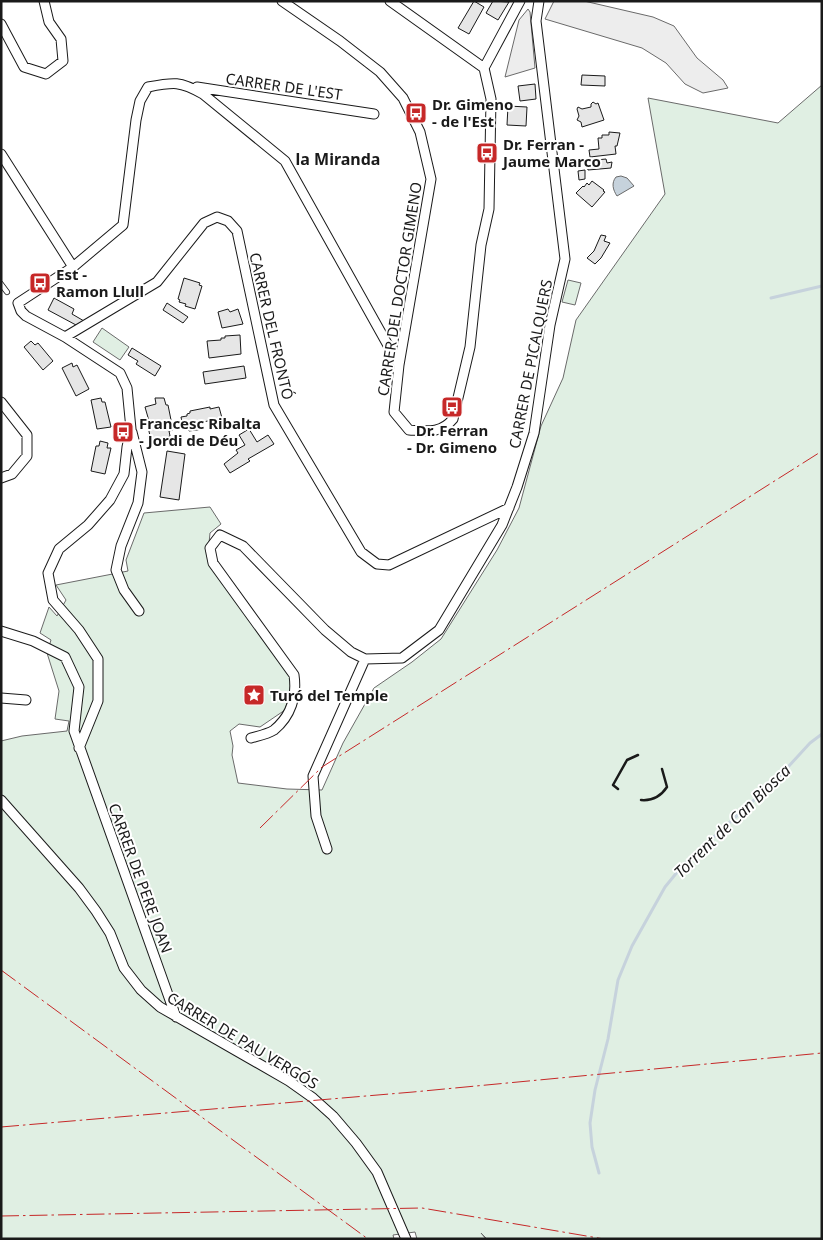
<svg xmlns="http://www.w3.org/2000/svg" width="823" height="1240" viewBox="0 0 823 1240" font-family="'Noto Sans',sans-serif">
	<rect width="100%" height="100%" fill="#fff"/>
	<path fill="#e0efe3" stroke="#6a6a6a" d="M822,85V1239H487L481,1233L486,1239H417L415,1232L393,1235L394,1239H1V741L22,736L67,731L69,721L55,719L59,691L47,653L51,640L40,633L49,607L57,616L66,600L56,585L128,571L126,560L144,513L210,507L221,524L210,533L208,554L288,671L292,686L285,710L260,727L239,724L230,731L233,746L232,755L238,783L287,789L322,790L343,743L374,688L412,662L441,639L497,550L519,508L541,426L563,378L576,320L665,194L648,98L778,123Z
		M568,280L581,283L575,305L562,302Z
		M102,328L129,347L120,360L93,342Z"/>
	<path fill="#ededed" stroke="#6a6a6a" d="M554,1H584L653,17L674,26L697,58L723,80L728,88L703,93L685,84L666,63L642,48L545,19Z
		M528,9L530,12L535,68L505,77L519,20Z"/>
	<path fill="#c6d2dc" stroke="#6a6a6a" d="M621,176L627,178L634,186L617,196C613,190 611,183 616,177Z"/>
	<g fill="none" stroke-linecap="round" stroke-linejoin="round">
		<path stroke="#c6d2dc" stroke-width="3" d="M771,298L822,286
			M599,1173L592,1147L590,1123L595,1090L608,1039L618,980L632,946L665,887L683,865L777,779L810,743L822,734"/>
	</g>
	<path fill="#e6e6e6" stroke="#1a1a1a" d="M474,1L484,7L469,34L458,28Z
		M493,1L509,2L498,20L486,13Z
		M582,75L605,76V86L581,85Z
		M535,84L536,99L520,101L518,86Z
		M593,102L596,104L598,103L604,120L582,127L581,122L577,120L579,116L577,109L578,107L582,109L591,107V104Z
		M508,106L527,107L526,126L507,125Z
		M609,132L620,133L617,146H615L616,154L590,157L589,150L599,149L598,138H602V135H609Z
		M606,159L607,163L612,162L611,168L588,170L586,161Z
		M585,170V179L579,180L578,171Z
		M592,181L604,190L603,191L605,192L592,207L576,193L583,186L584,187L587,183L589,185Z
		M601,235L606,236L604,241L610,243L601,258L595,264L587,258L594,251Z
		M184,278L200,283L199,285L202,286L195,309L185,306L186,304L179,302L180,300L178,299Z
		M54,298L74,309L72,314L84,321L76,325L48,310Z
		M167,303L188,317L183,323L163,310Z
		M228,309L230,312L238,309L243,324L222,328L218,312Z
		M240,335L241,354L209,358L207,341L221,340V338H225V336Z
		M31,341L35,345L38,343L53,361L43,370L24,347Z
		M132,348L161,366L155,376L136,364L138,361L128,355Z
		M72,363L73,367L77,365L89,389L76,396L62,368Z
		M244,366L246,378L205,384L203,372Z
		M101,398L102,402H105L111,427L97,429L91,400Z
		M155,398H164L166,405H168L173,430L169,431L170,436L159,440L160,442L157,444L153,441L149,443L148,436H150L147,422L149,421L145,407L156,404Z
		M210,407V409L219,407L222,418L203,422L204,429L189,431L187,422H182L181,417L187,416V414L190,413V411Z
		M249,429L257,442L268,435L274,444L248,459L250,461L230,473L224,464L238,453L236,450L245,445L239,435Z
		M100,441L108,443L107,448H111L105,474L91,471L96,446H99Z
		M167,451L185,454L179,500L160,497Z"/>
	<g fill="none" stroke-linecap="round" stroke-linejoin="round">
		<g stroke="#1a1a1a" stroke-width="6">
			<path id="lane" d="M1,284L7,292"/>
		</g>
		<g stroke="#1a1a1a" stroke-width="11">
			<path id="street" d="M282,1L340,41L380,72L403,98L420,132L431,179L399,365L394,412L409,430C426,431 441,434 453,419L470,347L481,245L489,209L491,99L484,68
				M390,1L484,68
				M1,24L24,67L46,74L63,61L61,39L49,22L44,1
				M484,68L520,1
				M197,87L374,114
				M1,154L73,267
				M65,337L157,282L204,223L217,217L228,221L237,231L274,405L361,552L377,564L389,565L509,508
				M1,402L27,435V456L12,474L1,478
				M132,432L142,472L138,503L121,546L116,570L124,590L139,611
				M1,631L33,641L65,657L79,687L74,731L176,1017
				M1,698L26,700
				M251,738C258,736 268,734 274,730C291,716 297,696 294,675L213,563L210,548L220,535L243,546L325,630L351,652L365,659L402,658L439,630L502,525L517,487L534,433L550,325L565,259L536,21L539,1
				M79,748L98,701V659L79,630L53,600L48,573L59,549L88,525L110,500L124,474L127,447L131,429L127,388L120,373L65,337L26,316L21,311L18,303L73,267L123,225L136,120L140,101L148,87C174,82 180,81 203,94L285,161L399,365
				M1,800L79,888L96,911L110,933L124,968L141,990L160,1007L289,1081L313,1098L333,1116L356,1143L377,1172L406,1239
				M327,849L316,816L313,776L365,659"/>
		</g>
		<use href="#lane" stroke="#fff" stroke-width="4.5"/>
		<use href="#street" stroke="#fff" stroke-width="9"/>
		<path stroke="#1a1a1a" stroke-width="2.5" d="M618,789L613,785L627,760L638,755
			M641,800C652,801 661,796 667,787L662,769"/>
		<path stroke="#c62828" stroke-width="1" stroke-dasharray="18 4 2.5 4" stroke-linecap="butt" d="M260,828L322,767L822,451
			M1,970L368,1239
			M1,1127L413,1092L822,1053
			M1,1216L422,1208L604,1239"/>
	</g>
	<defs>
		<g id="bus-square" transform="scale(1.125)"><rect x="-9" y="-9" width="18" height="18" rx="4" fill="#c62828" stroke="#fff"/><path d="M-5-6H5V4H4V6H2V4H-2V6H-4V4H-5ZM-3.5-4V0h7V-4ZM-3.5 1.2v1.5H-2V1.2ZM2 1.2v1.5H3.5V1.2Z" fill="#fff"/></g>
		<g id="sight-square" transform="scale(1.125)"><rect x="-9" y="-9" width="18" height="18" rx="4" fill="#c62828" stroke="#fff"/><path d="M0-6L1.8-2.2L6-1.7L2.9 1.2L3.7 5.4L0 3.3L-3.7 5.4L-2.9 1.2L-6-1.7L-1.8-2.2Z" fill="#fff"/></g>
	</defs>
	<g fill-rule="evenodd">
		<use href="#bus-square" x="416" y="113"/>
		<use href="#bus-square" x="487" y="153"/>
		<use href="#bus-square" x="40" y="283"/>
		<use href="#bus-square" x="452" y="407"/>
		<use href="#bus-square" x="123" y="432"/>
		<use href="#sight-square" x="254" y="695"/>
	</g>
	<g text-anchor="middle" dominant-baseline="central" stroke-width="4" stroke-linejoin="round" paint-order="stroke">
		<g font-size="15" fill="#1a1a1a" stroke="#fff">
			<text transform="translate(284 86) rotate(8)">CARRER DE L'EST</text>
			<text transform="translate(399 289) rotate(-81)">CARRER DEL DOCTOR GIMENO</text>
			<text transform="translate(272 326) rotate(77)">CARRER DEL FRONTÓ</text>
			<text transform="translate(530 364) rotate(-79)">CARRER DE PICALQUERS</text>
			<text transform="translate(141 878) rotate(70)">CARRER DE PERE JOAN</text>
			<text transform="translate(243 1040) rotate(31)">CARRER DE PAU VERGÓS</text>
		</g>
		<g font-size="15" font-weight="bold" fill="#1a1a1a" stroke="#fff" text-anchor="start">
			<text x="432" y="104">Dr. Gimeno<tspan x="432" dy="17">- de l'Est</tspan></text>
			<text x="503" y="144">Dr. Ferran -<tspan x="503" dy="17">Jaume Marco</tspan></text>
			<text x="56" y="274">Est -<tspan x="56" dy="17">Ramon Llull</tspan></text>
			<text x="139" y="423">Francesc Ribalta<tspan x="139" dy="17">- Jordi de Déu</tspan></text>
			<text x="452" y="430" text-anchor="middle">Dr. Ferran<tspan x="452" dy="17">- Dr. Gimeno</tspan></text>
			<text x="270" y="695">Turó del Temple</text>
		</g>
		<g font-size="16" font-weight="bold" fill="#1a1a1a" stroke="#fff">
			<text x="338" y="159">la Miranda</text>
		</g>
		<g font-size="16" font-style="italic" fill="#1a1a1a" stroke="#fff">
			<text transform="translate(732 821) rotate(-44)">Torrent de Can Biosca</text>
		</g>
	</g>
	<rect width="823" height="1240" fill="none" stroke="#1a1a1a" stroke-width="5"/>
</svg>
